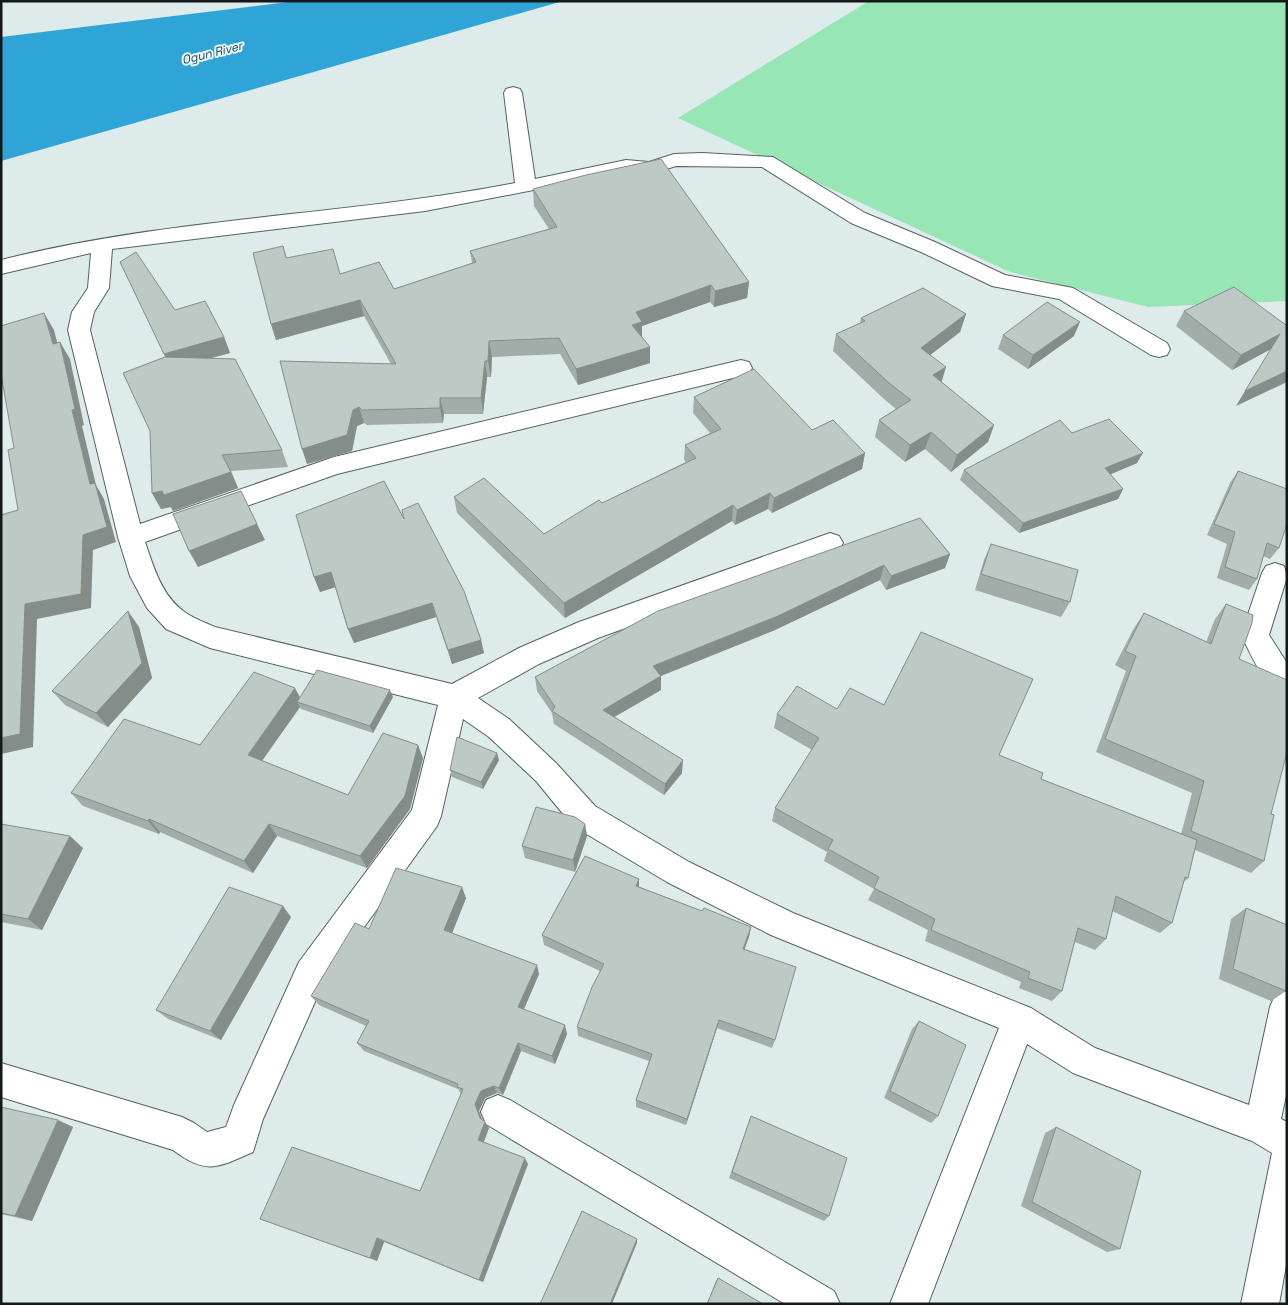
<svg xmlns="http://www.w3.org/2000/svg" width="1288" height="1305" viewBox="0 0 1288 1305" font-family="'Space Grotesk',sans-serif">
	<rect width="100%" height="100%" fill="#ddebea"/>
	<path fill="#98e5b5" d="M869,1H1287V301L1148,307L1010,272L678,118Z"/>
	<path fill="#2fa5d7" d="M296,1H563L1,161V37Z"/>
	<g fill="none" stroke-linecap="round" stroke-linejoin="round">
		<g stroke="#556161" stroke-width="2">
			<path id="minor" d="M513,87L520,89L522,93L535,179L626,160L649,162L674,154L702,153L773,157L865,213L935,242L1005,275L1073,288L1167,343L1170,349L1167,355L1159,357L1151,355L1059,299L992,286L921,252L851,223L762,167L676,166L651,174L626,172L425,211L112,249L109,288L94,312L90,330L140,524L334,457L741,360L749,362L752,368L749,374L741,376L337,474L145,542C154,568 162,597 186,613C195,619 206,623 215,627L452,684L519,648L579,622L830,533L839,536L843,543L839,550L598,638L539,664L478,698L509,719L556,763L595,806L689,862L793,913L1031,1008L1095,1048L1249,1105L1270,1007L1275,995L1287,991V1091L1281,1119L1287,1122V1260L1279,1304H1241L1272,1153L1252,1141L1073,1073L1027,1044L928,1304H890L999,1028L771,935L667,882L573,826L536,781L489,737L463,719L441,816L437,826L323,984L263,1119L253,1152C217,1168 206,1175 173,1150L1,1097V1063L182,1117L194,1123L207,1132L226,1127L234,1105L299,962L412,810L438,705L210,648L166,629L147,608L130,576L118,537L68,330L72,312L88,288L91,253L1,274V260C170,217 345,216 515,183L504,93L506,89Z
				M1275,563L1284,566L1287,577L1269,635L1287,663V696C1264,688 1252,656 1241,635L1262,573L1266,566Z
				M498,1095L510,1100L834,1291L840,1304H785L486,1124L481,1112L486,1100Z"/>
		</g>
		<use href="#minor" fill="#fff" fill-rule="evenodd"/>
	</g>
	<path fill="#a2ada9" d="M533,189L749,282L747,298L714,307L710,302L642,326V337L650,363L578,385L560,354L492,357L491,377H487L483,414H444L443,423L367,425L364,423L357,426L352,451L307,464L391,364L364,316L276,340L271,324L283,246L287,258L340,274L394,289L472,263L470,251L549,229L534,206Z
		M120,262L175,310L224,337L230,353L210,358L282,450L288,467L231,471L238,488L173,511L171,507L161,509L152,493L166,357Z
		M1184,311L1286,325L1236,406L1271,349L1232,370L1176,326Z
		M966,314L960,332L930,355L941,382L994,425L988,442L951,472L925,449L905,462L875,437L879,420L896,409L885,400L833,351L836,334L860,323L861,318Z
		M1003,335L1074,336L1028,369L998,349Z
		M694,397L812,430L865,453L862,469L772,513L768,509L735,525L732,521L565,618L457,513L454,497L544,534L602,503L686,462L684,460L685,445L710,433L693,413Z
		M1072,433L1137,463L1110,474L1123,489L1118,499L1019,533L960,480L964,470Z
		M1238,471L1279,548L1270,559L1263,556L1257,579L1249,590L1217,578L1227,544L1207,535L1230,483Z
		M920,518L950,554L945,568L886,590L880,580L775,630L661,676V690L614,717L682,773L664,795L554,724L552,713L537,691L535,677Z
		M404,519L481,640L484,653L452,664L436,617L354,643L348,629L335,587L320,592L314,577Z
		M991,544L1070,602L1061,617L975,590L984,560Z
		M1226,604L1239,659L1271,814L1264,861L1251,873L1195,850L1188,878L1184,882L1172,923L1160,933L1112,911L1106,939L1095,950L1075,942L1062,991L1052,1001L1019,988L1021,982L925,941L928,930L868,900L874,889L824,861L827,852L772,821L775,808L812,750L774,728L777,714L884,705L999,755L1041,779L1181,834L1192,793L1096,752L1126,671L1115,665L1134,628L1144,613L1206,642L1215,619Z
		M139,627L152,678L108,727L65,705L52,691Z
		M393,697L373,733L301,709L300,707L262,761L348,795L423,758L410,809L367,868L277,836L253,873L160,832L159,834L83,806L71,793L200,745L300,698Z
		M499,760L483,789L452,777L450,770Z
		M1,824L83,848L42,930L1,922Z
		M585,824L587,836L575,872L525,858L522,846Z
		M639,879V887L702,911L751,927L749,937L744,949L775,1040L772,1048L717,1028L686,1125L636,1107V1100L649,1061L578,1036L577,1027L600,971L544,945L542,935Z
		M466,898L452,933L539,974L524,1009L567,1034L555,1064L521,1051L503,1095L497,1093L485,1098L479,1111L482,1120L485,1122L489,1128L484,1142L528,1164L483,1282L384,1242L377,1261L260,1219L420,1191L461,1094L458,1089L364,1051L357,1043L366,1026L319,1005L311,996L369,929Z
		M1246,908L1286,991L1271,1001L1219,979L1231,919Z
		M291,917L221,1040L168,1019L156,1010Z
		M919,1021L938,1116L931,1123L884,1098L912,1029Z
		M1,1107L73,1127L32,1221L1,1214Z
		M751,1116L829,1216L824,1221L729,1178Z
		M1056,1127L1120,1249L1107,1252L1021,1206L1045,1133Z
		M718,1278L763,1304H707L716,1281Z"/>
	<path fill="#848d8a" d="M749,282L747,298L714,307L715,291Z
		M711,285L710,302L642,326V338L632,325L636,312Z
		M360,300L364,316L276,340L271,324Z
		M44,313L54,330L62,361L53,344Z
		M966,314L960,332L916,366L921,348Z
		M1080,322L1074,336L1028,369L1033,355Z
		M1280,334L1271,349L1232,370L1241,355Z
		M224,337L230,353L171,369L164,354Z
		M489,341L492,357L491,377L488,361Z
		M60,342L70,359L84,425L82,426L96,485L104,499L116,542L93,550L91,608L37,619L33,747L1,754V738L25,604L83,535L90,484L72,410Z
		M650,347V363L578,385L576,369Z
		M485,361L487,377L483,414L481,398Z
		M946,367L941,384L933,375Z
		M1287,371V382L1236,406L1245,391Z
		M440,398L444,414L443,423L440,408Z
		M359,407L364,423L357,426L352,451L307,464L302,449L353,410Z
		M994,425L988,442L951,472L957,455Z
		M931,432L925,449L905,462L910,445Z
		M865,453L862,469L772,513L774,498Z
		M1143,453L1137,463L1100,479L1105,468Z
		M231,472L238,488L173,511L171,507L161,509L152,493Z
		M1123,489L1118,499L1019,533L1023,523Z
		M770,493L768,509L735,525L737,510Z
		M733,505L732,521L565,618L564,603Z
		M257,524L265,540L198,567L189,551Z
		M950,554L945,568L886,590L891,576Z
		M884,565L880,580L775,630L653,679V666Z
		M331,572L336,587L320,592L314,577Z
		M432,603L436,617L354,643L348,629Z
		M128,611L139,627L152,678L108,727L96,713Z
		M481,640L484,653L452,664L448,650Z
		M661,676V690L604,723L603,710Z
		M295,688L303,703L297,702L300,707L256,769L248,755Z
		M390,690L393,697L373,733L370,726Z
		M418,745L423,758L410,809L367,868L360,856Z
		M497,753L499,760L483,789L481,782Z
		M683,760L682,773L664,795L665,784Z
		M149,819L160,832L159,834L148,821Z
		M269,824L277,836L253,873L244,861Z
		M585,824L587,836L575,872L573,860Z
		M70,836L83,848L42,930L28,919Z
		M639,879V890L636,886Z
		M462,887L466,898L449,941L444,930Z
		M283,906L291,917L221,1040L210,1031Z
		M751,927L749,937L741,959L743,949Z
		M537,965L539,974L521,1016L518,1007Z
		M719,1020L717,1028L686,1125L687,1119Z
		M565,1025L567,1034L555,1064L552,1056Z
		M518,1043L521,1051L503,1095L499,1088Z
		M494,1086L497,1093L485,1098L479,1111L484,1125L485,1122L489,1128L482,1146L478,1140L480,1118L475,1104L481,1091Z
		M58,1120L73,1127L32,1221L15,1216Z
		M525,1158L528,1164L483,1282L479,1280Z
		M377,1238L384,1242L377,1261L370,1258Z
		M637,1239V1243L612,1304H610Z"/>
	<path fill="#bcc9c5" stroke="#848d8a" d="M661,159L749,282L715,291L711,285L636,312L642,322L632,325L650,347L576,369L559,338L489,341L488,361H485L481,398H440V408L362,410L359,407L353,410L347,435L302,449L280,361L396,364L360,300L271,324L253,253L283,246L286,258L333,249L340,274L379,262L394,289L476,262L470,251L557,227L533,189L586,175Z
		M136,252L175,310L205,301L224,337L164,354L120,262Z
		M1234,287L1286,325L1287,323V371L1245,391L1280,334L1241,355L1184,311Z
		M923,288L966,314L921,348L946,367L933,375L994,425L957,455L931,432L910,445L879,420L911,400L889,383L836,334L865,321L861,318Z
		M1047,302L1080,322L1033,355L1003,335Z
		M44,313L53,344L60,342L75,409L72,410L90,484L95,483L107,527L83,535L81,594L25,604L20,734L1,738V515L18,510L8,450L14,448L1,374V326Z
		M165,357L235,359L282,450L222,455L231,472L164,495L162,491L152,493L150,431L123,373Z
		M754,369L812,430L833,420L865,453L774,498L770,493L737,510L733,505L564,603L454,497L484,478L544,534L599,500L602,503L696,458L685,445L721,429L694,397Z
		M1109,419L1143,453L1105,468L1123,489L1023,523L964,470L1060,420L1072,433Z
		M1238,471L1287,489V524L1279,548L1267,543L1257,579L1225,567L1235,532L1214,524Z
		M384,481L404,519L402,510L418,503L464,591L481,640L448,650L432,603L348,629L331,572L314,577L296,515Z
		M241,491L257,524L189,551L173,514Z
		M920,518L950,554L891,576L884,565L778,616L653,666L661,676L603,710L683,760L665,784L552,711L555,707L535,677L658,611Z
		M991,544L1078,570L1070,602L981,574Z
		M1226,604L1253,615L1252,623L1239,659L1287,680V752L1271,814L1274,815L1264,861L1191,831L1204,781L1105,739L1136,656L1125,651L1144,613L1211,644Z
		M128,611L142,663L96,713L52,691Z
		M921,632L1033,679L999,755L1043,773L1041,779L1197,840L1188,878L1185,877L1172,923L1116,896L1106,939L1078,928L1062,991L1028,978L1030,972L931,930L935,919L874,888L879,877L828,849L833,840L775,808L819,738L777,714L797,686L837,709L850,688L884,705Z
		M317,670L390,690L370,726L297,702Z
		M254,672L295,688L248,755L348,795L383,733L418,745L405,796L360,856L269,824L244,861L149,819L148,821L71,793L124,719L200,745Z
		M457,737L497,753L481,782L450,770Z
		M536,807L575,817L585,824L573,860L522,846Z
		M1,824L70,836L28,919L1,914Z
		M585,856L639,879L636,886L702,911L704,908L751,927L743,949L796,967L775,1040L719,1020L687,1119L636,1100L652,1054L577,1027L592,987L604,964L542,935Z
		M396,868L462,887L444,930L537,965L518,1007L565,1025L552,1056L518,1043L499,1088L494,1086L481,1091L475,1104L480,1118L485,1122L478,1140L525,1158L479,1280L377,1238L370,1258L260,1219L292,1147L420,1191L463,1089L457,1087L458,1084L357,1043L369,1021L311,996L355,923L369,929Z
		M229,887L283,906L210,1031L156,1010Z
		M1246,908L1287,925L1286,991L1233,969Z
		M919,1021L966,1045L938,1116L890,1091Z
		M1,1107L58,1120L15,1216L1,1213Z
		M751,1116L847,1158L829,1216L732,1172Z
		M1056,1127L1141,1171L1120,1249L1032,1202Z
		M582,1211L637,1239L610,1304H540Z
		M718,1278L763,1304H707Z"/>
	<g text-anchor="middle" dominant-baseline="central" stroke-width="4" stroke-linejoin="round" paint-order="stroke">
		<g font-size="12" font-style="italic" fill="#1a485e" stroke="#eaf8f8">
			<text transform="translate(212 53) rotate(-14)">Ogun River</text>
		</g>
	</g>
	<rect width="1288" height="1305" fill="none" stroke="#131818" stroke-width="5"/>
</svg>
